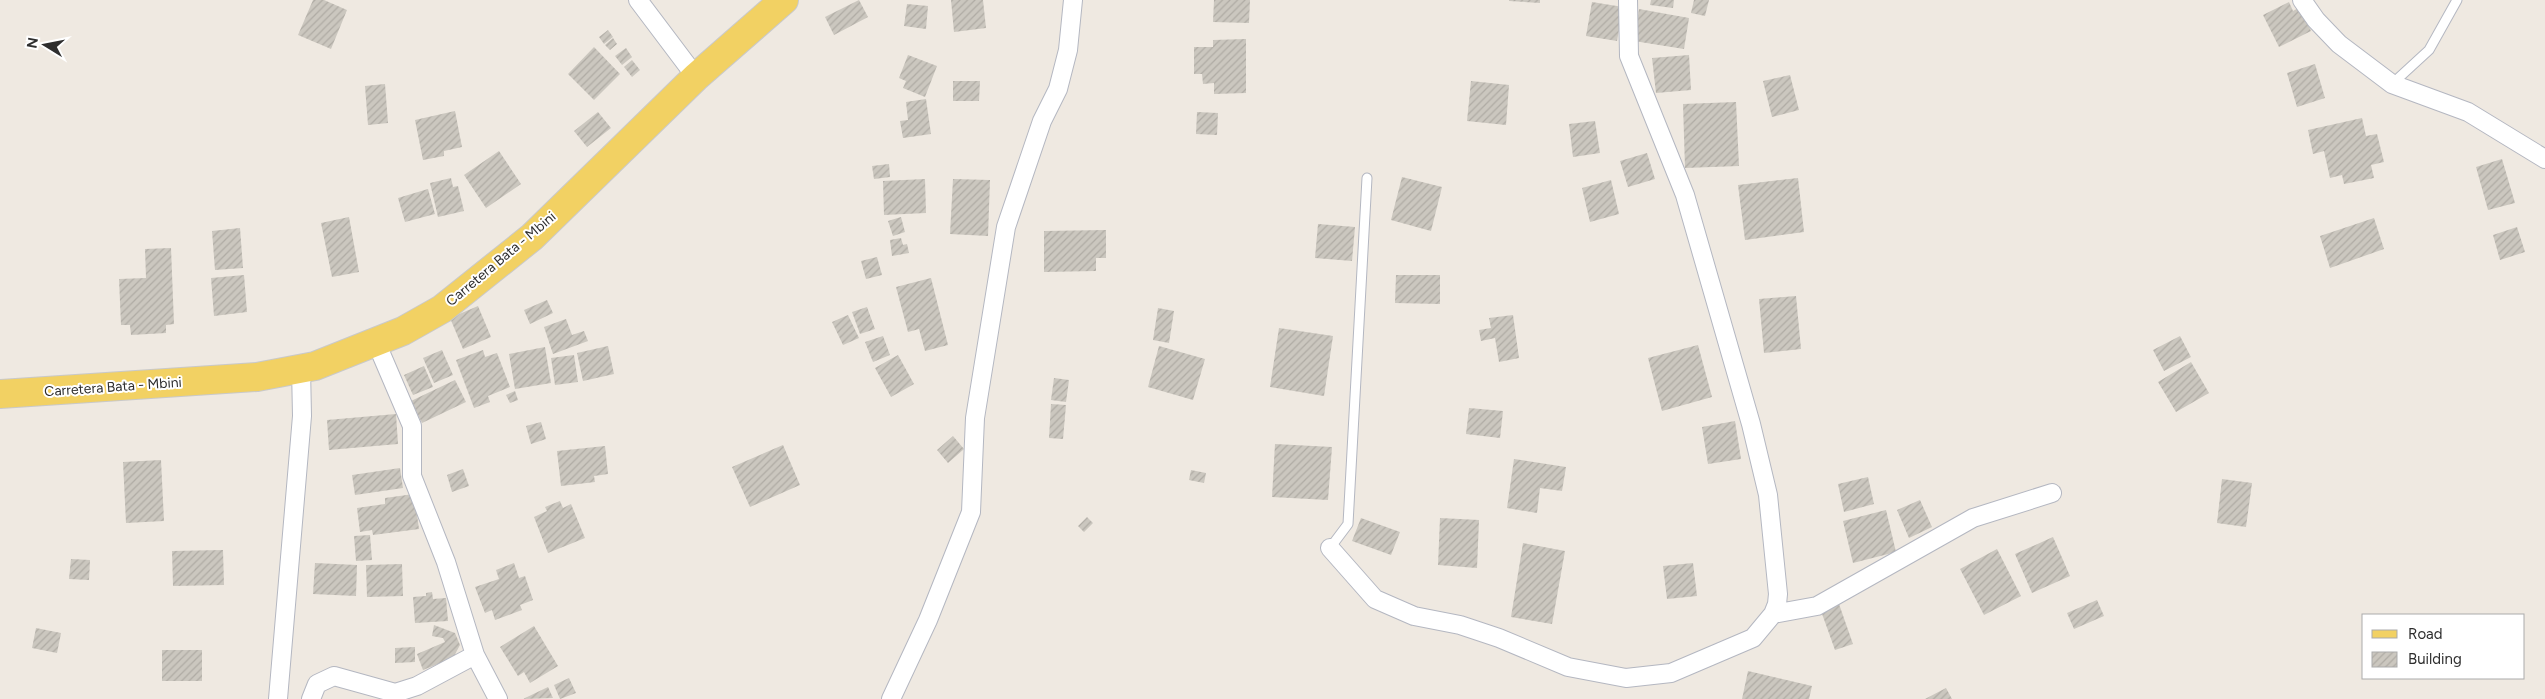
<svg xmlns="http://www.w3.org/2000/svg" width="2545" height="699" viewBox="0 0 2545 699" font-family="Figtree,sans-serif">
	<defs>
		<pattern id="building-hatch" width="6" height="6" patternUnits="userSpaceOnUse" patternTransform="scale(1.25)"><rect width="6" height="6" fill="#cbc7bf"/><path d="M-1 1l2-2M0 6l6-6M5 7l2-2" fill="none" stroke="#afaba4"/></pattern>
	</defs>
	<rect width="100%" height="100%" fill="#efe9e1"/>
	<path fill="url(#building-hatch)" d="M313,0H324L347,10L331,49L298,35Z
		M859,0L868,17L834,35L825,17Z
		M951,0H983L986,28L954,32Z
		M1214,0H1250L1249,23L1213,22Z
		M1509,0H1540V3L1509,1Z
		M1651,0H1674L1673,8L1650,5Z
		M1694,0H1709L1705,16L1691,13Z
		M1592,2L1623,7L1617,41L1586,36Z
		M2289,2L2293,11L2300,7L2311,31L2279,47L2263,15Z
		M907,4L928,6L926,29L904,26Z
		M1639,9L1689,18L1684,49L1634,41Z
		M608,30L613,37L604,44L599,37Z
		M613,38L617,44L610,50L605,45Z
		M1246,39V93L1214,94V83L1203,84L1202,74H1194V47H1213V40Z
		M594,47L620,74L594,100L568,74Z
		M626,48L632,57L622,65L615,56Z
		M908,55L937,66L925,97L903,88L906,81L899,78Z
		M1689,55L1691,90L1656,93L1652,58Z
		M632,60L640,70L632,77L624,67Z
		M2315,64L2325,98L2297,107L2287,73Z
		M1790,75L1799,110L1772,117L1763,81Z
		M953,81H980L979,101H953Z
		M1471,81L1509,85L1506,125L1467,121Z
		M385,84L388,123L368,125L365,86Z
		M926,99L931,134L903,138L900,121L908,120L906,102Z
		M1736,102L1739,166L1685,168L1683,104Z
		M455,111L462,147L444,151V156L423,160L415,120Z
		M598,112L611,128L587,147L574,131Z
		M1197,112L1218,113L1217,135L1196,134Z
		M2362,118L2366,136L2377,134L2384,162L2371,165L2374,178L2344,184L2342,175L2330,178L2324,151L2313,154L2308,130Z
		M1595,121L1600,153L1573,157L1569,124Z
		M499,151L521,184L486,208L464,175Z
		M1647,153L1655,179L1628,187L1620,161Z
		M2502,159L2515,203L2488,210L2476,167Z
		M889,164L890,177L874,179L872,166Z
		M1402,177L1442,187L1431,231L1391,220Z
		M451,178L453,187L458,186L464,211L438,217L430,183Z
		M1798,178L1804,232L1745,240L1738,185Z
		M925,179L926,213L884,215L883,181Z
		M953,179L990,180L988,236L950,234Z
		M1611,180L1619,214L1590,222L1582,188Z
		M428,189L435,214L405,222L398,198Z
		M349,217L359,272L332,277L321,223Z
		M901,217L905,232L893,236L888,221Z
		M2374,218L2384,249L2330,268L2320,236Z
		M1318,224L1355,227L1352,261L1315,258Z
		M2517,227L2525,252L2500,260L2493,235Z
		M240,228L243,268L215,270L212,231Z
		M1106,230V258H1096V271L1044,272V231Z
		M901,238L903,245L907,244L909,253L892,256L890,240Z
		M171,248L174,324L166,325V333L131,335L130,325H121L119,279L146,278L145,249Z
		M877,257L882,275L866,279L861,261Z
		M244,275L247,312L214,316L211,278Z
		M1396,275H1440V304L1395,303Z
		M931,278L948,345L925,351L919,329L908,332L896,287Z
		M1796,296L1801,349L1764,353L1759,299Z
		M547,300L553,313L530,324L524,310Z
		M478,306L491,337L463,349L450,318Z
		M867,307L875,329L860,334L852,312Z
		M1158,308L1174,311L1169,343L1153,340Z
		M848,315L859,338L843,345L832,322Z
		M1513,315L1519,358L1499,362L1495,338L1481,341L1479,330L1491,328L1489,318Z
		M566,319L572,335L584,331L588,341L553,354L544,327Z
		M1279,328L1333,336L1324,396L1270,387Z
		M883,336L890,355L873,362L865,342Z
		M2180,336L2191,357L2164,371L2153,350Z
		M1698,345L1712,397L1662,411L1648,358Z
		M608,346L614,374L583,381L577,353Z
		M1159,346L1205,359L1193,400L1148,387Z
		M545,347L551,383L515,389L509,354Z
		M442,350L453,375L434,383L423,358Z
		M483,350L485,357L497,353L510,387L488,396L490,402L474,408L456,360Z
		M574,355L578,382L555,385L551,358Z
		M898,355L914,384L891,397L875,368Z
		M2191,362L2209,393L2176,412L2158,382Z
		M424,366L433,387L413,395L404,375Z
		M1054,378L1069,380L1066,402L1051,400Z
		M455,380L466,402L422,423L411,401Z
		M515,391L518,400L510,403L506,395Z
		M1051,404L1066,405L1063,439L1049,438Z
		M1469,408L1503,411L1500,438L1466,434Z
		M396,414L398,444L329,450L327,420Z
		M1735,421L1741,459L1708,464L1702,427Z
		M541,422L546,439L531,444L526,426Z
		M953,436L964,449L948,463L937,450Z
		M1275,444L1332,447L1328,500L1272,497Z
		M783,445L800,485L750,507L732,467Z
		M605,446L608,474L594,476L595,482L561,486L557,451Z
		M1514,459L1566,467L1562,491L1540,488L1537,513L1507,508Z
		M161,460L164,521L126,523L123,462Z
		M400,468L403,488L355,495L352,475Z
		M463,469L469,486L452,492L447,475Z
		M1191,470L1206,473L1204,483L1189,480Z
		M1868,477L1874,504L1844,512L1838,484Z
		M2222,479L2252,483L2246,527L2217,523Z
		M414,494L419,529L373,535L372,530L360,532L357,508L385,504V498Z
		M1920,500L1932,527L1909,538L1897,510Z
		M560,501L563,508L571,504L585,538L548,553L534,517L547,511L545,507Z
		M1886,510L1896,552L1853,563L1843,521Z
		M1087,517L1093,523L1084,532L1078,526Z
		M1361,518L1400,532L1391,555L1352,541Z
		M1440,518L1479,520L1477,568L1438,565Z
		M370,535L372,560L356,561L354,536Z
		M2053,537L2070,576L2032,593L2015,554Z
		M1523,543L1565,551L1552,624L1511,617Z
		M1997,549L2021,596L1984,615L1960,569Z
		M223,550L224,585L173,586L172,551Z
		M71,559L90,560L89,580L69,579Z
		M315,563L357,565L356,596L313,594Z
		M514,563L519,578L525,576L533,600L520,605L522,610L495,620L492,610L485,613L475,587L499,579L496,570Z
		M1693,563L1697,596L1667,599L1663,566Z
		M402,564L403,596L367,597L366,565Z
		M432,592L433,599L446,598L448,621L415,623L413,597L426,596V593Z
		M2097,600L2104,616L2074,629L2067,613Z
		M1839,604L1853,644L1835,650L1821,611Z
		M434,625L455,633L460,645L453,658L423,670L417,654L445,642L443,638L432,636Z
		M534,626L558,666L530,683L524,672L518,676L500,647Z
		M36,628L61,633L57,653L32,648Z
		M415,647V662L395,663V648Z
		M162,650H202V681H162Z
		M1748,671L1812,686L1809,699H1742Z
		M569,678L576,693L560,699L554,685Z
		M548,687L553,698L523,699Z
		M1946,688L1952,699H1925Z"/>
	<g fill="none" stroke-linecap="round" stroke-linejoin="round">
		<g stroke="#b4b7c1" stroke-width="11">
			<path id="lane" d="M2392,84L2429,50L2457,0
				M1330,548L1348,524L1367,178"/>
		</g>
		<g stroke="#b4b7c1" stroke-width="20">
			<path id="street" d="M638,0L696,77
				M2302,0L2316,20L2339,44L2392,84L2468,112L2545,159
				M376,342L412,426V476L446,562L475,655L498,699
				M1330,548L1375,599L1414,616L1460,625L1499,638L1568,667L1626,678L1671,673L1753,638L1773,614L1777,604L1778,594L1768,495L1751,424L1685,195L1629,56L1628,0
				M1773,614L1817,606L1973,518L2052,493
				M278,699L302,416L301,368
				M311,699L317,684L334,676L395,693L417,686L475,655
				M891,699L928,620L971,512L975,418L1006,227L1042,121L1058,89L1068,50L1073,0"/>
		</g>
		<g stroke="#c9c9c9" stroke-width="30">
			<path id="primary" d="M0,394L257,377L315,366L403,331L442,309L532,237L696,77L784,0"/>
		</g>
		<use href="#lane" stroke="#fff" stroke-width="9"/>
		<use href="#street" stroke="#fff" stroke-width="18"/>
		<use href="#primary" stroke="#f2d163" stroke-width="28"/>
	</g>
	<g text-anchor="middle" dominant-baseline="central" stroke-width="4" stroke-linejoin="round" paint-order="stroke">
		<g font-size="14" fill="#2e2e2e" stroke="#fff">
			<text transform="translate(501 259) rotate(-40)">Carretera Bata - Mbini</text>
			<text transform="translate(113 387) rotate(-4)">Carretera Bata - Mbini</text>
		</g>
	</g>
	<rect x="2362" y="614" width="162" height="65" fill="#ffffff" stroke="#ababab"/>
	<rect x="2372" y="630" width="25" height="8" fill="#f2d163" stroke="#ababab"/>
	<text x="2408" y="639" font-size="15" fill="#2e2e2e">Road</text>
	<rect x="2372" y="652" width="25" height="15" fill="url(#building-hatch)" stroke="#ababab"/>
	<text x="2408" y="664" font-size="15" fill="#2e2e2e">Building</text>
	<g transform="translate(45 45) rotate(280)" stroke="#ffffff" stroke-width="4" paint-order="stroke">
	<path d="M0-4L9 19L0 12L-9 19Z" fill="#2e2e2e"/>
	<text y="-8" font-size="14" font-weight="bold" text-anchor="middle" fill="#2e2e2e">N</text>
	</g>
</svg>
